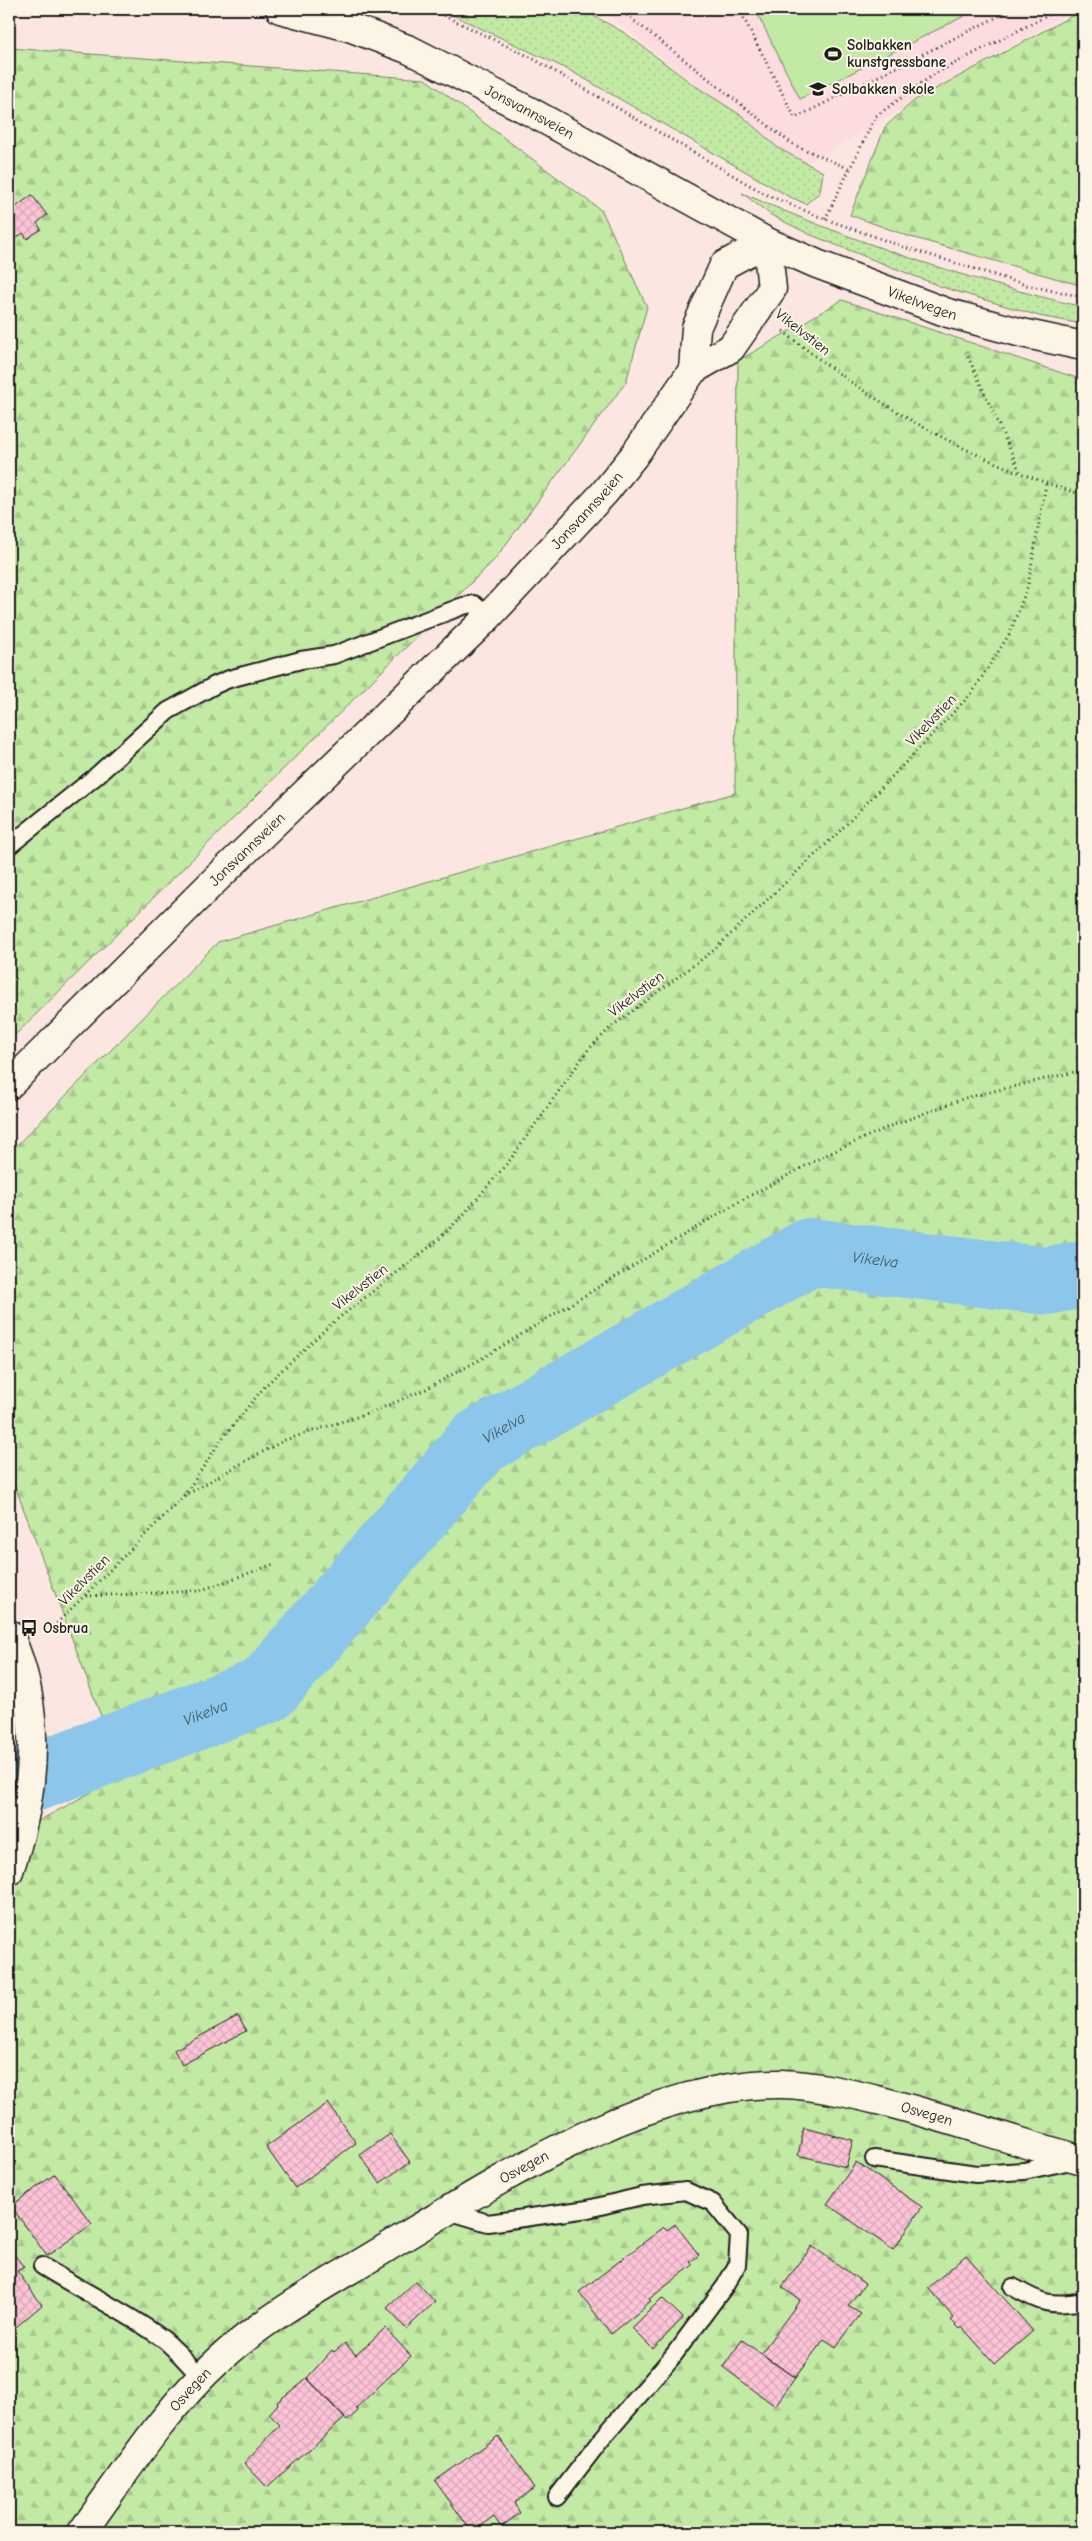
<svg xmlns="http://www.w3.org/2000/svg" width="1092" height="2541" viewBox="0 0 1092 2541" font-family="'Comic Neue',sans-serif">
	<defs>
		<pattern id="grass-dots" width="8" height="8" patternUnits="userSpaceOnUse" patternTransform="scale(1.25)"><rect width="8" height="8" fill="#c3eaa5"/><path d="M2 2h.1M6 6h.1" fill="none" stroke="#a7c88d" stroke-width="1.8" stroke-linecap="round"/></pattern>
		<pattern id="forest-firs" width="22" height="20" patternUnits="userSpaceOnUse" patternTransform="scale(1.25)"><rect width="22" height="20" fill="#c3eaa5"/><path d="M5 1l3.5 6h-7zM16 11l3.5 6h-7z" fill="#a7c88d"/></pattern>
		<pattern id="building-cross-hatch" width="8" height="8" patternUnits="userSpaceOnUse" patternTransform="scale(1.25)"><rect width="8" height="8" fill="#fdc4d7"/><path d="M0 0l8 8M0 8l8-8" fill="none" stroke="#d8a8b8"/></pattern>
	</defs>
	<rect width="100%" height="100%" fill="#fce6e1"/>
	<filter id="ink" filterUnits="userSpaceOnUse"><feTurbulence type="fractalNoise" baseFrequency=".02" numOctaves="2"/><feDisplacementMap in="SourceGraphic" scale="10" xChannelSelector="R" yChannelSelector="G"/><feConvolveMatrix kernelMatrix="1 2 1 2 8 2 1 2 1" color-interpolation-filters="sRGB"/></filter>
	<g filter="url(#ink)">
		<path fill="#fcdcde" d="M602,9H1076L797,169Z"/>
		<path fill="url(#grass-dots)" stroke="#708360" d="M440,9H581L625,33L692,84L742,116L778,148L823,172L820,192L806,204L788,196L571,71Z
			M742,193C852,241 966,280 1083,307V324L1039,316L942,287L811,235L771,215Z"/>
		<path fill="url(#forest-firs)" stroke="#708360" d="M1083,10V286L911,237L850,215L885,127L915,100Z
			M9,48L425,79L602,211L647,307L626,382L495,559L9,1041Z
			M842,300L1083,380V2532H9V1837L123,1775L9,1470V1153L218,942L735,793L738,361Z"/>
		<path fill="#c3eaa5" stroke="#708360" d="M755,9H978L800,99Z"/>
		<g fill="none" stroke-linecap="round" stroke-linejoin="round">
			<path stroke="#8cc6eb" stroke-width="68" id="s1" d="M9,1787L266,1690L478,1443L810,1252L1047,1281L1083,1274"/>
		</g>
		<path fill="url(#building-cross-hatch)" stroke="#1c1c1c" d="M32,195L47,215L37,223L41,229L27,239L23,233L13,241L9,236V212Z
			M238,2016L246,2031L182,2065L174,2050Z
			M328,2103L356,2143L295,2188L266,2147Z
			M804,2128L853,2140L846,2167L798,2155Z
			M390,2134L410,2162L380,2183L360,2155Z
			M856,2162L922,2207L893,2250L827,2204Z
			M55,2174L92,2224L47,2256L11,2206Z
			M675,2224L699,2255L690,2262L693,2265L649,2299L651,2301L643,2307L644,2308L611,2334L579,2292L664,2227L667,2230Z
			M812,2246L865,2284L848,2306L861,2314L836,2347L824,2339L795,2378L761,2353L800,2300L782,2287Z
			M12,2252L24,2267L17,2271L42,2305L9,2333V2254Z
			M966,2255L1033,2331L995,2364L962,2327L960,2329L951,2320L954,2318L928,2288Z
			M416,2281L435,2302L406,2329L387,2308Z
			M662,2298L683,2318L653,2349L632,2328Z
			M385,2328L411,2356L356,2408L358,2411L347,2421L307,2378L332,2350L334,2352L345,2343L356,2355Z
			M742,2340L795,2378L775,2406L723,2367Z
			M307,2378L345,2418L267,2487L244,2463L280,2425L269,2414L278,2404L277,2402Z
			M498,2436L535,2488L514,2503L520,2513L501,2527L494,2517L472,2532L435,2481Z
			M172,2527L180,2532H168Z"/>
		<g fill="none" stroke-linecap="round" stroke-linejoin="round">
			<g stroke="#1c1c1c" stroke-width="20">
				<path id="lane" d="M9,846L95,777L168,711L215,685L229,679L301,660L334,655L463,606L474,604L488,617
					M874,2159L976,2174L1024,2171L1071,2161
					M448,2211L488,2223L588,2209L642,2196L686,2191L713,2203L739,2235L737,2265L725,2286L673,2356L600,2441L557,2497
					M42,2266C82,2291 125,2311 163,2339C177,2350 189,2365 201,2377
					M1013,2287C1040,2303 1051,2307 1083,2301"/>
			</g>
			<g stroke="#1c1c1c" stroke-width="31">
				<g id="street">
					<path id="s2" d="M82,2532C125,2473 166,2408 220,2359C271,2313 329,2283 386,2248C497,2181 649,2082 782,2084C815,2085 849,2093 881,2101C949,2118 1015,2142 1083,2160"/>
				</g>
			</g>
			<g stroke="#1c1c1c" stroke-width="31">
				<g id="secondary">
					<path id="s3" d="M280,9L349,27L410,50L531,112L767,242L817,264L948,313L1022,333L1083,346"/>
					<path d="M693,370L696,328L724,265L767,242"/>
					<path id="s4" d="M9,1085L212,883L488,617L604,493L633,457L693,370L731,348L772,289L767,242"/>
					<path d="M9,1634C44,1711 36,1792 9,1871"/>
				</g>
			</g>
			<path stroke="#1c1c1c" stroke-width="3" stroke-dasharray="1 4" stroke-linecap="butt" d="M430,9L530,57L765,194L825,219L904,247L1026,285L1083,297
				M619,9L792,144L850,169
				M739,9L795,118L1013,9
				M825,219L876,116L936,73L1060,9
				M783,331C876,406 969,460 1083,495
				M966,352L1020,472
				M184,1496L221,1440L265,1386L330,1325L437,1241L465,1213L510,1160L588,1050L612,1026L714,950L838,833L972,693L1010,633L1028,585L1046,484
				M86,1596L199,1591L274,1564
				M46,1634L184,1496L244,1462L285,1440L375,1411L426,1389L481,1359L733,1205L822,1157L888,1127L965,1098L1083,1070"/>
			<use href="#lane" stroke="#fcf5e5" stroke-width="16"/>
			<use href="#street" stroke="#fcf5e5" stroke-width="28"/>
			<use href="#secondary" stroke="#fcf5e5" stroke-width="28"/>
		</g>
	</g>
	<defs>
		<g id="stadium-bare" transform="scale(1.35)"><path d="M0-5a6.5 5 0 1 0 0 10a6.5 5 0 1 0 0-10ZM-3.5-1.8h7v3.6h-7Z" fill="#1c1c1c" stroke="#fcf5e5" stroke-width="2.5" paint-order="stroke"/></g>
		<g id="school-bare" transform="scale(1.35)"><path d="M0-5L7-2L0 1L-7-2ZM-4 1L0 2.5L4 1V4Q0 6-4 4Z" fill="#1c1c1c" stroke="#fcf5e5" stroke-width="2.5" paint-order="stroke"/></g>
		<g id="bus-bare" transform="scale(1.35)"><path d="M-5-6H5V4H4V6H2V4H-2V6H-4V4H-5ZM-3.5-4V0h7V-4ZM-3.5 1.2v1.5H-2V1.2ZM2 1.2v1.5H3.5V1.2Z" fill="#1c1c1c" stroke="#fcf5e5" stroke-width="2.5" paint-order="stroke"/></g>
	</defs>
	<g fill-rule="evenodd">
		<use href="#stadium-bare" x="833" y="54"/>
		<use href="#school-bare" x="818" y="89"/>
		<use href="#bus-bare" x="29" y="1628"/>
	</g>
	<g text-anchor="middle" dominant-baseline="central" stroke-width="4" stroke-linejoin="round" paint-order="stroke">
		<g font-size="15" font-weight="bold" fill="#1c1c1c" stroke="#fcf5e5" text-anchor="start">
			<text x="847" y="45">Solbakken<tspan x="847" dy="17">kunstgressbane</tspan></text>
			<text x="832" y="89">Solbakken skole</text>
			<text x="43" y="1628">Osbrua</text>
		</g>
		<g font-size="15" fill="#1c1c1c" stroke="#fcf5e5">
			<text stroke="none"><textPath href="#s3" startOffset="271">Jonsvannsveien</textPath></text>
			<text stroke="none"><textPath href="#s3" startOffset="709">Vikelvvegen</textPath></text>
			<text transform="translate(803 332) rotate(38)">Vikelvstien</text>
			<text stroke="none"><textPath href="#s4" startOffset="815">Jonsvannsveien</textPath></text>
			<text transform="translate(931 720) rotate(-46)">Vikelvstien</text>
			<text stroke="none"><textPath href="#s4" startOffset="335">Jonsvannsveien</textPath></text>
			<text transform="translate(636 994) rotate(-37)">Vikelvstien</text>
			<text transform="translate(360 1287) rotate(-38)">Vikelvstien</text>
			<text transform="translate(84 1580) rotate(-45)">Vikelvstien</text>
			<text stroke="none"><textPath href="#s2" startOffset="1004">Osvegen</textPath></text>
			<text stroke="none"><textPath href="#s2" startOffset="582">Osvegen</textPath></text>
			<text stroke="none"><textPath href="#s2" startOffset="179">Osvegen</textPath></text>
		</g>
		<g font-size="16" font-style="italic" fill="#435864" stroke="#fcf5e5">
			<text stroke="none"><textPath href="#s1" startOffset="1049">Vikelva</textPath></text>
			<text stroke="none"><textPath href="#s1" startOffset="630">Vikelva</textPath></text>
			<text stroke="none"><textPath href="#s1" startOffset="210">Vikelva</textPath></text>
		</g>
	</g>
	<rect width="1092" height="2541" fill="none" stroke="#fcf5e5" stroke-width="30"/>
	<rect x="15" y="15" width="1062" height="2511" fill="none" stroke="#1c1c1c" stroke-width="2" filter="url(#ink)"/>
</svg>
